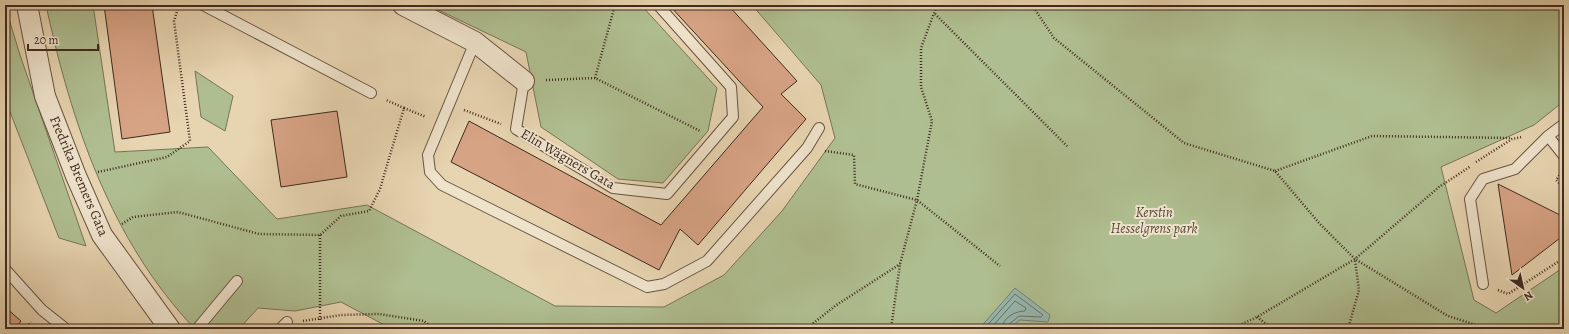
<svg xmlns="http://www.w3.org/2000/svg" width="1569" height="334" viewBox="0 0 1569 334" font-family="Alegreya,serif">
	<rect width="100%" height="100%" fill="#e7d4b0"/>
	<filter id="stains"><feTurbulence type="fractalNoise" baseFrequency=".005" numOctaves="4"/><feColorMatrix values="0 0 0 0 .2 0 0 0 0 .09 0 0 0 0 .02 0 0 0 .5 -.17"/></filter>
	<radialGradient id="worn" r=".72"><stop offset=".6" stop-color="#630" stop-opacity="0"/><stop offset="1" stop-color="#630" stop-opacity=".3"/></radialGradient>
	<path fill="#afbe90" stroke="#777458" d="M46,5H93L115,152L208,147L277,219L367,205L555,306L664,307L724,275L782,211L835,138L821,85L752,5H1564V101L1534,125L1441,167L1474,300L1496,313L1564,267V329H392L341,302L295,311L258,308L239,329H195C111,241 71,122 46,5Z
		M428,5H641L717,88L708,131L663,183L618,179L541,127L526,52Z
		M5,6L20,55L86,246L59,238L5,99Z
		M195,71L233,96L225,131L201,117Z"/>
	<path fill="#97b8af" stroke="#747f75" d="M1015,288L1050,315L1048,322L1020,320L1009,329H979Z"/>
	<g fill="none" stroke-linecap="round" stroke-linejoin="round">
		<path stroke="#6b7167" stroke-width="1" d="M984,329L1015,294L1043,315L1041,317L1019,316L1008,325L1007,329
			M990,329L1015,301L1026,308L1025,311C1015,311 1002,318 1002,329"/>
	</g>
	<path fill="#d7a385" stroke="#3f2a1f" d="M104,5H152L170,132L122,139Z
		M669,5H728L797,81L781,94L806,119L698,245L680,229L659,270L451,162L469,121L661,225L763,107Z
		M337,111L347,177L281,187L271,120Z
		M1498,184L1564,217V235L1512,275Z
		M5,307L21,321L15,329H5Z"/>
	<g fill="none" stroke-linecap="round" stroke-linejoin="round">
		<g stroke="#695443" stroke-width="12">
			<path id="lane" d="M203,5L371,93
				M475,42L428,155L430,172L442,185L647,287L664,284L707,261L807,148L819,128
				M524,81L516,129L613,188L667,194L733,117L731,87L658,5
				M1564,124L1548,136L1564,156
				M5,269L42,310L66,329
				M1483,284L1470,199L1483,179L1515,169L1548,136
				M197,329L237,281
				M280,329L287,322"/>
		</g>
		<g stroke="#695443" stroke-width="22">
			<path id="street" d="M27,5L45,96L76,176L102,235L170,329
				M403,5L475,42L524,81"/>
		</g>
		<path stroke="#3f2a1f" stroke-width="2.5" stroke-dasharray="1 2" stroke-linecap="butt" d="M1032,5L1054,38L1184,143L1275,171L1319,223L1355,259L1439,187L1471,166
			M935,14L1068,147
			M595,78L615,5
			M546,80L595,78L700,131
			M404,108L426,117
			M464,110L501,124
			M825,151L854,155L855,184L917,200L1000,266
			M1476,162L1512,139L1522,137
			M1275,171L1372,136L1511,138
			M98,172L167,157L190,141L174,21L179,5
			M1561,173L1556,180L1564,188
			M122,224L133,217L178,212L259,234L320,235L341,216L369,211L380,189L404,108L386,100
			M1498,290L1508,294L1564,258
			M1257,317L1273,329
			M320,320V235
			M303,321L341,315L379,314L424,321L434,329
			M25,329L31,322
			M806,329L835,306L900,264
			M891,329L900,264L917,200L932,121L921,87V48L937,5
			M1231,329L1257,317L1355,259L1448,316L1489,329
			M1348,329L1359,290L1355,260"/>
		<use href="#lane" stroke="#efe3cc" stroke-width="10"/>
		<use href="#street" stroke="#efe3cc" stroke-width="20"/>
	</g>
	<g text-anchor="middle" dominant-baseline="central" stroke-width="4" stroke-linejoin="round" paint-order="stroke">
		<g font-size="14" fill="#3f2a1f" stroke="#efe3cc">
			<text transform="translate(568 159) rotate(30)">Elin Wägners Gata</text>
			<text transform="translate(79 176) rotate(67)">Fredrika Bremers Gata</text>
		</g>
		<g font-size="14" font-style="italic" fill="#554836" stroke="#efe3cc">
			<text x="1154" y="212">Kerstin<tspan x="1154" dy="16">Hesselgrens park</tspan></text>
		</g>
	</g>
	<rect width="1569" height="334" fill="none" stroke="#e7d4b0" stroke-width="20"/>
	<rect x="6" y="6" width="1557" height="322" fill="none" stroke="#3f2a1f" stroke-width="2"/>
	<rect x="10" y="10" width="1549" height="314" fill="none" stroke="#3f2a1f"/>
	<g transform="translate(1523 288) rotate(146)" stroke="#efe3cc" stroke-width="3" paint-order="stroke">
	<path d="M0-3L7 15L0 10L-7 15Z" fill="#3f2a1f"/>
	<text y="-6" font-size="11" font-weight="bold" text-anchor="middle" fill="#3f2a1f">N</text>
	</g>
	<path d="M28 44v6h70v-6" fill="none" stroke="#3f2a1f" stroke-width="2"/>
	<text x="34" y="44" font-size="12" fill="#3f2a1f" stroke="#efe3cc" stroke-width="3" paint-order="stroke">20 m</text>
	<rect width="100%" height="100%" filter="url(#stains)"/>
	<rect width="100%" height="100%" fill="url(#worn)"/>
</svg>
